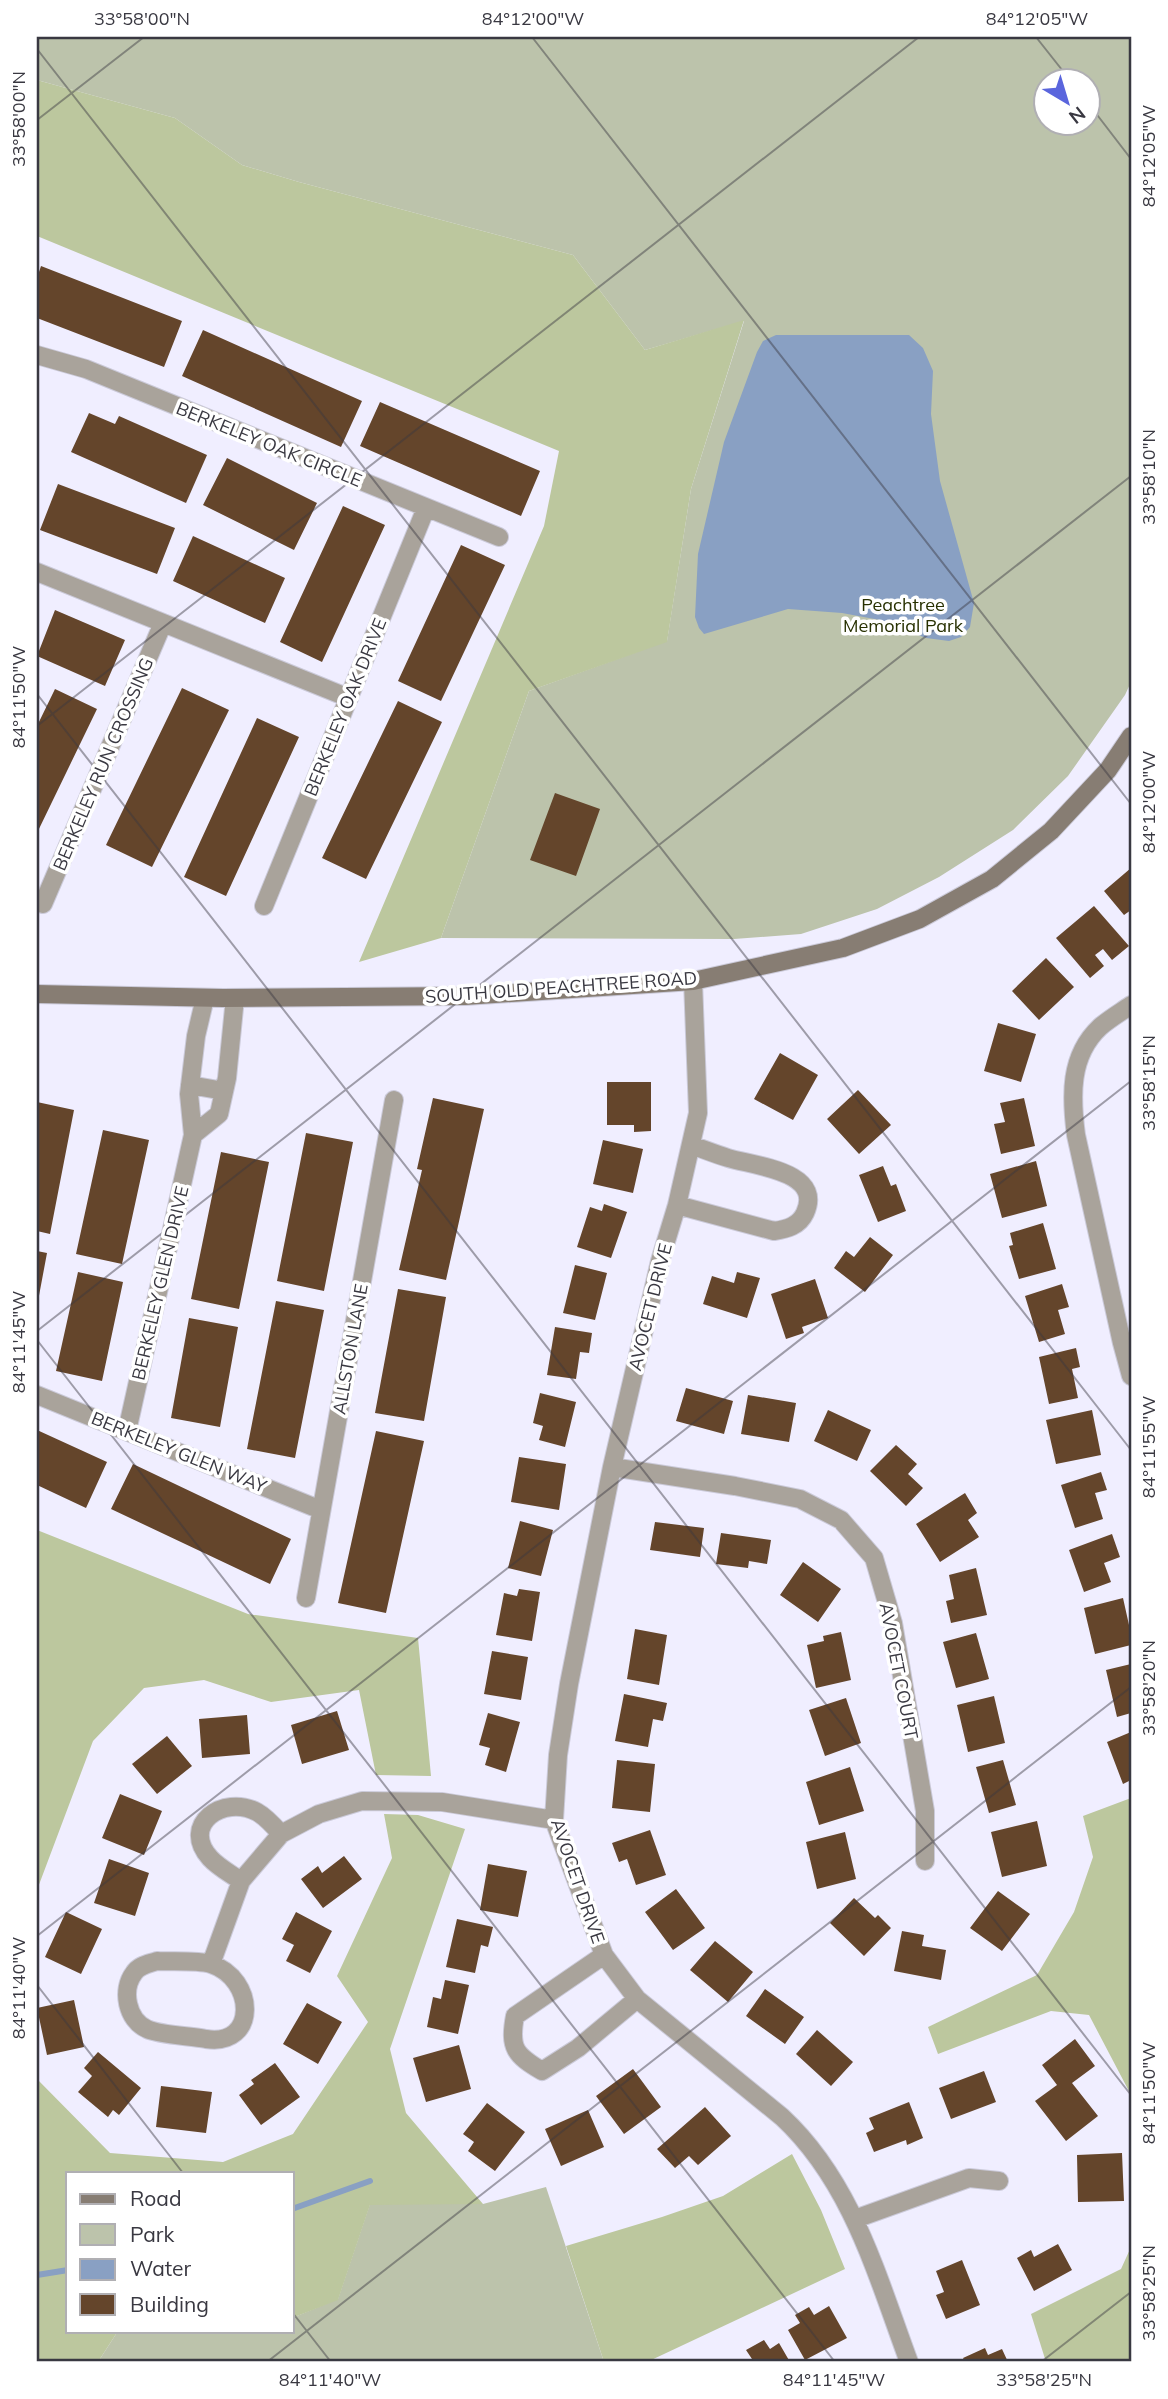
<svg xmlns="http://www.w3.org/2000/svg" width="1168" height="2399" viewBox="0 0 1168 2399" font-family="Mulish,sans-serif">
	<rect width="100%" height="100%" fill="#f0eeff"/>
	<path fill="#bcc3ab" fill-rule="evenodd" d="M37,37H1131V682L1125,695L1068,776L1013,830L939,877L877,909L801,934L734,939L441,938L529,691L667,641L691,489L744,321L645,350L573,255L299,182L242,165L175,118L37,80ZM1046,80H1088V122H1046Z
		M546,2187L604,2362H98L118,2331H292V2318L338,2299L370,2204H483Z"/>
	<path fill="#bcc79e" d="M37,80L175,118L242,165L299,182L573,255L645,350L744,320L691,489L667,642L529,691L441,938L359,962L544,526L559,451L37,236Z
		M37,1530L248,1614L418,1638L431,1776L376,1775L359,1690L271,1702L204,1680L144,1688L93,1741L37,1890Z
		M1131,1798V2095L1089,2015L1051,2011L938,2054L928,2027L1037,1975L1074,1912L1093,1857L1083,1816Z
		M384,1814L418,1815L465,1829L390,2049L406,2113L483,2204L370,2205L338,2300L292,2318V2173H68V2331H118L98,2362H37V2079L110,2153L223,2162L293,2134L368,2022L337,1976L392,1858Z
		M792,2154L821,2210L845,2269L647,2362H604L566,2246L662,2217L723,2196Z
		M1131,2247V2362H1046L1031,2314L1121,2269Z"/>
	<path fill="#89a0c3" d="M776,335H909L923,348L933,371L931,414L940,481L974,603L970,627L961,637L949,641L926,638L880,620L842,613L788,609L704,634L699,628L695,617L698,554L724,442L757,352L763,341Z"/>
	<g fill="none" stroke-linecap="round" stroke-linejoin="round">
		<path stroke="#89a0c3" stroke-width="6" d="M292,2209L370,2181
			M37,2275L68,2270"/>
	</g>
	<path fill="#64452b" d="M41,266L182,321L164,367L37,318V278Z
		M203,330L362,401L341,447L182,376Z
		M380,402L540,471L521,516L360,446Z
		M89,413L115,424L119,416L207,455L186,503L71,452Z
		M227,458L317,503L294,550L203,505Z
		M58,484L175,528L157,574L40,530Z
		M343,506L385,525L322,662L280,642Z
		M193,536L285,578L265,623L173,581Z
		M461,545L505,565L441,701L398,681Z
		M55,610L125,640L105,686L37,656Z
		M182,688L229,710L152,867L106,845Z
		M55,689L97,709L37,833V726Z
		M398,701L442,722L366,879L322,858Z
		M257,718L299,737L226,896L184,877Z
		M555,793L600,809L576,876L530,860Z
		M1131,868V910L1124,915L1104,891Z
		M1094,906L1129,946L1112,960L1103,949L1095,955L1104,966L1090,978L1056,938Z
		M1046,958L1074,987L1039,1020L1012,991Z
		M998,1023L1036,1034L1021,1082L984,1071Z
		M780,1053L818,1075L793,1120L754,1099Z
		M607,1082H651V1131L634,1132V1125H607Z
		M858,1090L891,1125L859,1154L827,1119Z
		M433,1098L484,1109L446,1280L399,1270L422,1170L417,1169Z
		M1024,1098L1035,1146L1001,1154L994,1124L1005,1122L1000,1103Z
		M37,1102L74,1110L50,1234L37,1231Z
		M103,1130L149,1140L122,1264L76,1254Z
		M306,1133L353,1142L324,1291L277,1281Z
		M603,1140L643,1149L633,1193L593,1184Z
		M221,1152L269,1162L239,1309L191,1299Z
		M1036,1161L1047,1206L1002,1218L990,1174Z
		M883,1166L891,1186L896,1184L906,1211L878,1222L859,1175Z
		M604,1204L627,1212L611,1258L577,1247L590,1207L602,1211Z
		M1043,1223L1056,1269L1019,1279L1009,1246L1013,1245L1010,1233Z
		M870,1237L893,1255L865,1292L834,1268L846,1251L854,1257Z
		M37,1251L47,1253L38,1301H37Z
		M575,1265L607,1273L595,1320L563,1313Z
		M78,1272L123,1282L102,1381L56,1371Z
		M737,1272L760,1278L747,1318L703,1304L712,1276L734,1283Z
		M815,1279L828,1318L802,1327L804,1333L786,1339L771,1294Z
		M1062,1284L1069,1307L1058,1310L1065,1334L1039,1342L1025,1296Z
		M398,1289L446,1297L424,1421L375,1413Z
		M276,1301L324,1310L295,1458L247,1449Z
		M189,1318L238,1327L220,1427L171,1418Z
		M555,1327L592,1333L589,1353L580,1352L576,1379L547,1375Z
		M1076,1348L1080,1367L1072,1369L1078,1398L1049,1404L1039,1357Z
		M686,1388L733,1401L724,1434L676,1421Z
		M540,1393L576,1402L565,1447L539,1440L543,1426L533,1423Z
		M748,1395L796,1403L789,1442L741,1434Z
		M828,1410L871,1430L857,1461L814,1441Z
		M1092,1410L1101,1455L1056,1464L1046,1420Z
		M37,1430L107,1462L86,1508L37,1485Z
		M376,1431L424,1441L386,1613L338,1603Z
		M896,1445L917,1464L908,1474L923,1488L906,1506L870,1471Z
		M519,1457L566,1464L559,1510L511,1502Z
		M133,1464L291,1539L270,1584L111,1509Z
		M1101,1472L1107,1490L1095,1493L1103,1519L1075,1528L1061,1485Z
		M965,1493L977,1513L968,1520L979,1537L940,1562L916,1524Z
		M520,1521L553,1530L541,1576L508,1568Z
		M655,1522L704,1528L700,1557L650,1550Z
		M721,1533L771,1540L767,1564L749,1561L748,1568L716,1564Z
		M1112,1534L1120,1557L1104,1563L1111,1582L1084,1592L1069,1550Z
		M803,1562L841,1589L818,1622L780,1595Z
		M976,1568L987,1615L951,1623L946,1601L954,1599L949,1575Z
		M519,1589L540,1592L532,1641L496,1635L504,1593L517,1596Z
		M1123,1598L1131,1634V1645L1095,1654L1084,1608Z
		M635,1629L667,1635L659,1685L627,1679Z
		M841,1632L851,1680L816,1688L807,1645L824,1641L823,1636Z
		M976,1633L989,1679L956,1688L943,1642Z
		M492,1651L528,1657L521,1700L484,1694Z
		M1131,1664V1713L1117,1717L1106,1670Z
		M624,1694L667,1703L663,1721L653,1719L648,1747L615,1741Z
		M994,1696L1005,1743L968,1752L957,1705Z
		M846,1698L861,1743L825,1756L809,1710Z
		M337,1711L349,1750L302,1764L291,1725Z
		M488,1713L520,1722L506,1772L485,1765L490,1748L479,1745Z
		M247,1715L250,1754L202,1758L199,1719Z
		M1131,1732V1780L1123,1784L1107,1742Z
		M167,1736L192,1766L157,1794L132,1764Z
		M617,1760L655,1764L650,1812L612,1808Z
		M1003,1760L1016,1805L989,1813L976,1767Z
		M850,1767L864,1811L819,1825L806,1782Z
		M120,1794L162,1811L144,1855L102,1838Z
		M1037,1821L1047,1866L1002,1877L991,1832Z
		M650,1830L666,1875L636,1885L627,1859L619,1862L612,1843Z
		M845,1832L856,1879L817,1889L806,1842Z
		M344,1856L362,1879L323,1908L301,1879L318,1866L322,1873Z
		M109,1859L149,1873L135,1916L94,1903Z
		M488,1864L527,1871L518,1917L480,1910Z
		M676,1889L705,1928L673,1950L645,1912Z
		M998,1891L1030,1914L1002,1951L970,1928Z
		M854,1898L875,1918L878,1915L891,1928L864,1956L830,1923Z
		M66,1912L102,1929L81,1974L45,1957Z
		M296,1912L332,1931L310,1973L286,1961L294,1945L282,1939Z
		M457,1919L493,1927L488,1947L481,1945L475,1973L446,1967Z
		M902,1931L924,1935L922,1946L946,1950L941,1980L894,1971Z
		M715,1941L753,1972L728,2002L690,1970Z
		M445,1980L469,1985L458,2034L427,2027L433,1997L441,1999Z
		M765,1989L804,2017L785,2044L746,2016Z
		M74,2000L84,2047L47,2055L37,2008Z
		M307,2003L342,2022L318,2064L283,2044Z
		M817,2030L853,2062L831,2086L796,2054Z
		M1075,2039L1095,2066L1072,2083L1098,2116L1066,2141L1035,2101L1057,2085L1042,2065Z
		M459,2045L471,2089L426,2102L413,2058Z
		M98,2052L141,2088L119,2115L113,2110L108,2117L78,2092L92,2076L84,2068Z
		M275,2063L300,2097L261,2125L239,2095L254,2084L251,2080Z
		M633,2069L661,2107L624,2134L596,2096Z
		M984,2071L996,2102L951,2119L939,2088Z
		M161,2086L212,2092L206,2133L156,2127Z
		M909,2102L923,2138L907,2145L906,2140L874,2152L866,2133L874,2129L869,2118Z
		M487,2103L525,2132L495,2171L468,2151L474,2142L463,2134Z
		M705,2107L731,2136L698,2165L689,2156L675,2168L657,2149Z
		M588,2110L604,2147L561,2166L545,2129Z
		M1122,2153L1124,2201L1078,2202L1077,2155Z
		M1058,2244L1072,2270L1034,2291L1017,2258L1031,2250L1034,2257Z
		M962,2260L980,2305L946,2319L936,2295L944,2292L936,2271Z
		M829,2306L847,2338L805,2360L788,2330L800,2323L795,2315L809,2307L814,2315Z
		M764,2340L770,2349L779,2343L790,2362H754L746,2350Z
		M985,2348L988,2355L1002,2349L1008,2362H965L963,2358Z"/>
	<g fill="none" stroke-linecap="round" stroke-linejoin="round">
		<g stroke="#cbcad9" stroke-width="20">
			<path id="street" d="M37,355L86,369L499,537
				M37,572L349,698
				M43,904L163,623
				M264,906L426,508
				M693,981L698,1113L677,1205L660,1261L612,1467L569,1684L558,1755L554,1820L604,1955L637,1999L782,2117C852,2182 877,2276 909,2362
				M1131,1005C1121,1012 1109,1019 1100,1027C1069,1056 1071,1097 1076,1135L1122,1343L1131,1376
				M190,1085L224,1091
				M193,1135L219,1114L227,1078L235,998
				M677,1205L774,1231C787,1229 799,1226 805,1213C824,1171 754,1166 728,1158C715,1154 703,1149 691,1145
				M37,1395L321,1510
				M127,1431L193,1135L189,1094L196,1036L205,998
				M612,1467L735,1486L800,1499L841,1520L874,1558L893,1623L925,1811V1861
				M306,1598L394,1100
				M241,1881C231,1874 218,1867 210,1858C180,1825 223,1794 257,1812C266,1817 274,1826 281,1834
				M604,1955L515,2016C509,2048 515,2055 542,2071L578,2048L637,1999
				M157,1961C172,1962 197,1960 211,1964C256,1979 258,2047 206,2039C191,2036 159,2035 147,2029C127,2020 121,1990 134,1973C139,1965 148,1964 157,1961Z
				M211,1964L241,1881L281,1834L319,1814L362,1801L442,1802L554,1820
				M855,2219L969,2178L999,2181"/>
		</g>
		<g stroke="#cbcad9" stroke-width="20">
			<path id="secondary" d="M37,994L223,998L465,996L693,981L843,948L920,919L992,879L1051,831L1108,770L1131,736"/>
		</g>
		<use href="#street" stroke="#a9a39b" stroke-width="18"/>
		<use href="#secondary" stroke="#877d73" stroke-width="18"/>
	</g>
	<path fill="none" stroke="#393841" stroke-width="2" stroke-opacity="0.45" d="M532,37L1131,804M1036,37L1070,80M37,49L1131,1450M1088,103L1131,159M37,120L144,37M37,694L1131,2095M37,726L919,37M37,1331L1131,476M37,1340L835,2362M37,1936L1131,1081M37,1985L183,2173M292,2312L331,2362M267,2362L1131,1687M1041,2362L1131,2292"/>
	<g text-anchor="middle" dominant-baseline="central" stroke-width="7" stroke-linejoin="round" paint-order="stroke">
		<g font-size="18" fill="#393841" stroke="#fff">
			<text transform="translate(269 444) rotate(22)">BERKELEY OAK CIRCLE</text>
			<text transform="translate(345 707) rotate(-68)">BERKELEY OAK DRIVE</text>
			<text transform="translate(103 764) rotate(-67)">BERKELEY RUN CROSSING</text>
			<text transform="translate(561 987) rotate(-4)">SOUTH OLD PEACHTREE ROAD</text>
			<text transform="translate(160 1283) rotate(-77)">BERKELEY GLEN DRIVE</text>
			<text transform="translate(650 1307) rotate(-76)">AVOCET DRIVE</text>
			<text transform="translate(350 1349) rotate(-80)">ALLSTON LANE</text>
			<text transform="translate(179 1452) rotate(22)">BERKELEY GLEN WAY</text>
			<text transform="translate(899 1671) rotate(79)">AVOCET COURT</text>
			<text transform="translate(578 1881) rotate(71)">AVOCET DRIVE</text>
		</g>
		<g font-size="18" fill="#273000" stroke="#fff">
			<text x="903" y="604">Peachtree<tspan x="903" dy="21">Memorial Park</tspan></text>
		</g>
	</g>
	<rect width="1168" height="2399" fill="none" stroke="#ffffff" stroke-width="77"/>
	<rect x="66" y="2172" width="228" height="161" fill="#ffffff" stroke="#b0afb3" stroke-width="2"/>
	<rect x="80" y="2194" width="35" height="10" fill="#877d73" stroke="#b0afb3" stroke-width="2"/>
	<text x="130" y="2206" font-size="21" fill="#393841">Road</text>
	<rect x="80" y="2224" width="35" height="21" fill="#bcc3ab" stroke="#b0afb3" stroke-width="2"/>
	<text x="130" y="2242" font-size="21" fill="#393841">Park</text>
	<rect x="80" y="2259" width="35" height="21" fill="#89a0c3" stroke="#b0afb3" stroke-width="2"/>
	<text x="130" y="2276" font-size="21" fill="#393841">Water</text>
	<rect x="80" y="2294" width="35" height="21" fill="#64452b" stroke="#b0afb3" stroke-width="2"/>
	<text x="130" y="2312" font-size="21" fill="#393841">Building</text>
	<g transform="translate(1067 102) rotate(142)"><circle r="33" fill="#ffffff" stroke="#b0afb3" stroke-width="2"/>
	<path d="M0-5L12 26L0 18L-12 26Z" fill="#5a65dd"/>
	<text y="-10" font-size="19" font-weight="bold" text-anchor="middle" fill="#393841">N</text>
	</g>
	<rect x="38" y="38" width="1092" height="2322" fill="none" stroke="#393841" stroke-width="2.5"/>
	<g font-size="18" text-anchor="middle" fill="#393841">
		<text x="142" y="25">33°58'00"N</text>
		<text x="533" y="25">84°12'00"W</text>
		<text x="1037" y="25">84°12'05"W</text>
		<text transform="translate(19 119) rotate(-90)" y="6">33°58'00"N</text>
		<text transform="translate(1149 156) rotate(-90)" y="6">84°12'05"W</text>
		<text transform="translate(1149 477) rotate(-90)" y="6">33°58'10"N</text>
		<text transform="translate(19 697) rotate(-90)" y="6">84°11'50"W</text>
		<text transform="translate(1149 802) rotate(-90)" y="6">84°12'00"W</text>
		<text transform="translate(1149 1083) rotate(-90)" y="6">33°58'15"N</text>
		<text transform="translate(19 1342) rotate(-90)" y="6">84°11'45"W</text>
		<text transform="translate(1149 1447) rotate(-90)" y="6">84°11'55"W</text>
		<text transform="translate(1149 1688) rotate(-90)" y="6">33°58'20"N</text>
		<text transform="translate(19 1988) rotate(-90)" y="6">84°11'40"W</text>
		<text transform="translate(1149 2093) rotate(-90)" y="6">84°11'50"W</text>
		<text transform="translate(1149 2293) rotate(-90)" y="6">33°58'25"N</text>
		<text x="330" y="2386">84°11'40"W</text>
		<text x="834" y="2386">84°11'45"W</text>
		<text x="1044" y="2386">33°58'25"N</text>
	</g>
</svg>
